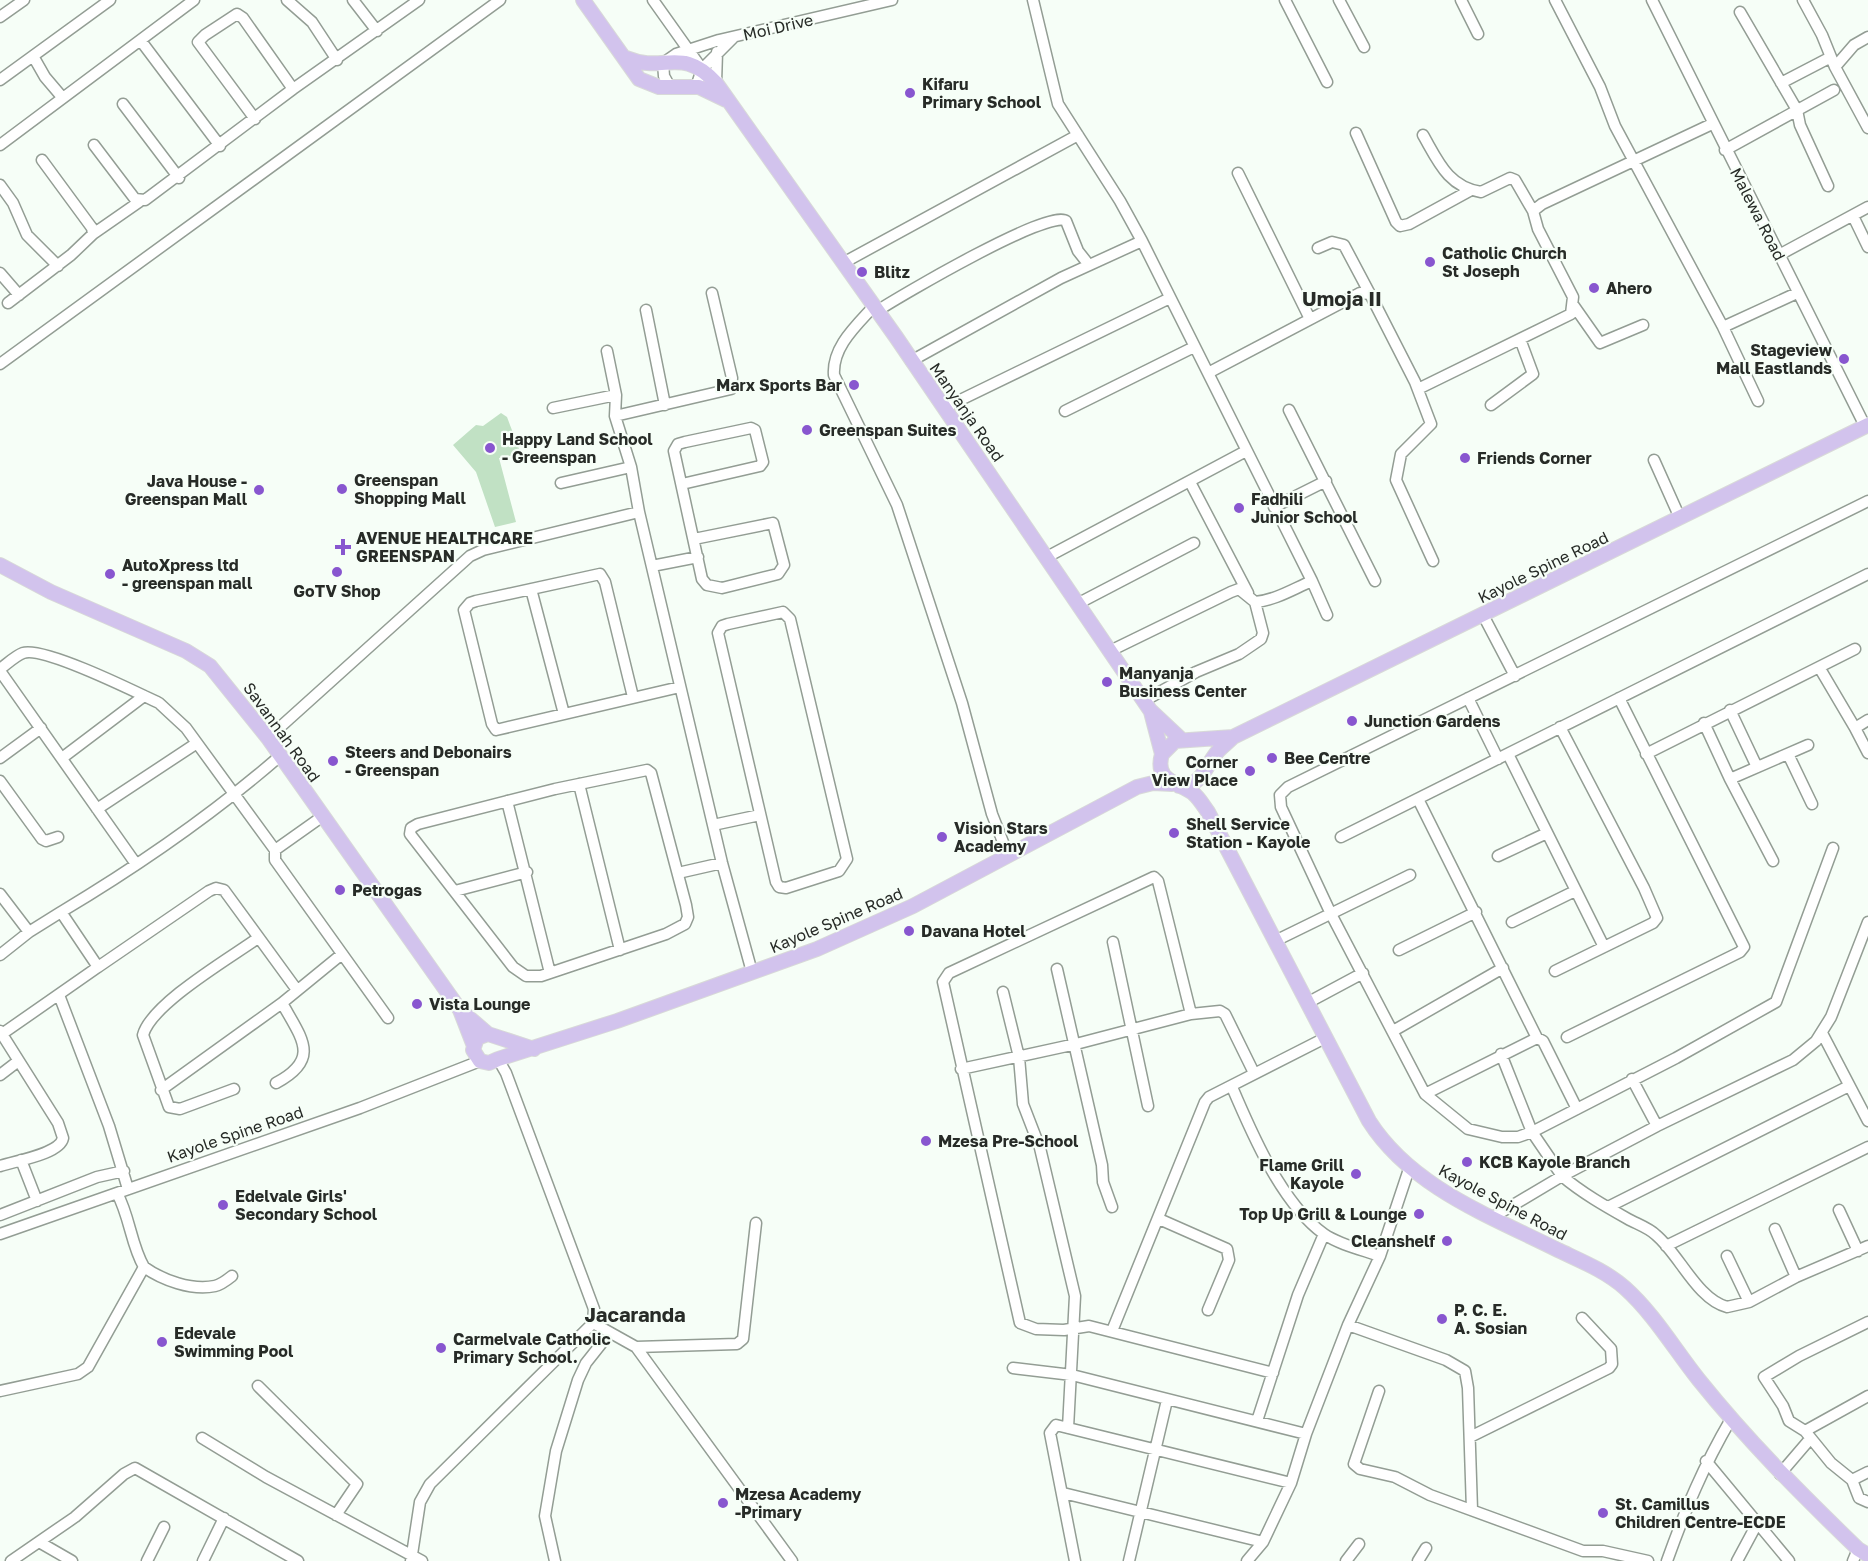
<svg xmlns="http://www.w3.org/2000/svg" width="1868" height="1561" viewBox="0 0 1868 1561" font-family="'Golos Text',sans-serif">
	<rect width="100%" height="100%" fill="#f6fef7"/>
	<path fill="#c1e1c4" d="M501,413L507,417L521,454L499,458L516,522L495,527L476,472L453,445L476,425L483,426Z"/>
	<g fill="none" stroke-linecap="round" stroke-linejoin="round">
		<g stroke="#939d94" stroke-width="13">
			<path id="minor" d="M287,0L312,22L337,60
				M353,0L377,31
				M653,0L702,69
				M1033,0L1058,104L1120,201L1142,241L1312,581C1293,589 1276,600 1255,602L1239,589L1231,592L1112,650
				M1285,0L1327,82
				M1339,0L1364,47
				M1461,0L1478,34
				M1555,0L1600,87L1615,126L1723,327
				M1652,0L1865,426
				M1803,0L1822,35L1835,67L1868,128
				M1740,12L1797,110L1800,125L1828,186
				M0,17L24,0
				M141,41L220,146
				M33,56L45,77L62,97
				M1835,67L1854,45L1868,37
				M0,80L110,0
				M716,83L717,52
				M1781,83L1831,57
				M670,87L664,76L663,63L676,54L719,40L892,0
				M696,87L702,69L733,38
				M123,104L179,178
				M255,119L198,42L205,35L237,14L243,18L293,89
				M1356,133L1396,222L1400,226L1409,224L1471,190
				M0,145L194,0
				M94,145L135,199L145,200L293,89L419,0
				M1725,150L1834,90
				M1238,173L1310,319
				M0,185L13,203L27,235L58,266
				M1533,211L1542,204L1712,124
				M1853,216L1868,247
				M93,234L139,202
				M1318,248L1332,242L1344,245L1370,294
				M1779,255L1868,207
				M843,263L1078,135
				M0,273L19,295
				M8,303L71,255L93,234L92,228L42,160
				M874,306C856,326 832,347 834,375L897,505L962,703L992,814L1008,855
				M1574,306L1600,343L1643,325
				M646,310L665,405
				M877,311C900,296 1050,208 1066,221L1078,251L1089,265
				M607,351L616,395L615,416L631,467L639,512
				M911,361L1061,278L1142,241
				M0,364L500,0
				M1208,373L1360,293L1370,294L1415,382L1431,424L1401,454L1396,480L1433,561
				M1418,389L1571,314L1573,297L1538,229L1533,211L1515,180L1510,178L1481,192C1448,187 1438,161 1423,135
				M1758,401L1723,327L1797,293
				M950,405L1170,298
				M1491,405L1533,374L1520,339
				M553,408L616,395
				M1289,410L1375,581
				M1065,411L1194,347
				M615,416L731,389L732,378L712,293
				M1654,460L1680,518
				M1190,482L1248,593
				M561,483L631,467
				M682,484L760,466L763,462L755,430L751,428L685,442L678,444L674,451L702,579L707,585L722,588L778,574L784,565L773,523L694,539
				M1274,507L1326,481
				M1047,557L1246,451
				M652,566L698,557
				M1312,581L1327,615
				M531,589L564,714
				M1079,603L1194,543
				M783,612L790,619L847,859L839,871L786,888L779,887L776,882L718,633L722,626L728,624Z
				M1483,615L1515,676
				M1819,667L1855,728
				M0,669C7,664 15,656 23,653C43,646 136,692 159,703L186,728L275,850V860L388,1018
				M0,671L136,864
				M1142,696L1149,698L1196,672L1239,654L1261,639L1263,633L1255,602
				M633,697L605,582L600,574L476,601L470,603L464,610L492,724L496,730L680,687
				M1468,698L1498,759
				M1730,710L1757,767
				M1868,720L1855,728L1868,753
				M1704,723L1730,779L1773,861
				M268,738L470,556L483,550L639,512L722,863L752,972
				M1508,754L1604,947
				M1646,754L1855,649
				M1788,754L1812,804
				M280,756C212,815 138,866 61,912L98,967L209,891L216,888L224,890L297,990
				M0,758L41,728
				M62,758L144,696
				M647,770L651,773L686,905L688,917L685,924L666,934L541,976H526L513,967L410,834L411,828L418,824L555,789Z
				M1730,779L1808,745
				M0,781L42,839L46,841L58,837
				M579,784L620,950
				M1418,799L1537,1038
				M507,801L550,973
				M97,809L197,743
				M713,825L760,815
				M1341,837L1868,574
				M1833,848L1776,1002L1676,1058L1532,1132L1518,1137H1502L1468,1129L1425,1094L1331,914L1281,807L1280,795L1288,787L1868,501
				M275,850L323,816
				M1498,856L1547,833
				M678,873L722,863
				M455,891L527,872
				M0,894L29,932
				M1512,922L1575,891
				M1275,941L1410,875
				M1113,942L1148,1106
				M1399,950L1476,912
				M0,955L29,932L61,912
				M1057,969L1102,1165L1103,1182L1112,1207
				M1555,971L1653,923L1657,918L1644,888L1560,727
				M1003,992L1019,1057L1023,1104L1040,1148L1075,1296L1068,1428
				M59,995L109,1126L128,1189
				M1307,1003L1363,973
				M1191,1014L1158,881L1154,877L949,973L943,982L1020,1323L1036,1329L1064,1330L1089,1326L1273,1373
				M0,1031L58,1123L63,1138C60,1154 15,1161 0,1166
				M1393,1031L1503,968
				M1822,1033L1868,1121
				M2,1034L98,967
				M1567,1037L1740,952L1744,947L1619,698
				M1501,1054L1532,1132L1562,1176L1657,1126L1793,1060L1816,1041L1831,1017L1868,922
				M961,1069L1076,1044L1191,1014L1220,1011L1225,1014L1254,1073
				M0,1075L17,1062
				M1632,1079L1657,1126
				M276,1083C321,1059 302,1039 282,1003
				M1232,1087C1252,1134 1282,1204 1324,1234C1340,1245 1363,1250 1380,1256
				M234,1089L180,1109L169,1107L143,1035C151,1004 230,958 258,938
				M161,1090L282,1003L342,954
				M1425,1094L1537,1038L1543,1041L1577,1109
				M21,1160L37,1201
				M1608,1207L1849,1086
				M1839,1210L1858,1251
				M0,1215L97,1177L124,1171
				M1493,1217L1562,1176C1582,1193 1605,1206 1628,1219C1637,1224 1649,1228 1656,1235C1679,1254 1697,1299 1727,1307L1749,1302L1796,1277L1868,1246
				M1159,1219L1227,1249L1229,1260L1208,1310
				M1775,1229L1796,1277
				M0,1234L360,1108L480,1061
				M1666,1246L1868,1147
				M1727,1256L1749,1302
				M144,1267C162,1280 192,1291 215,1286C220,1285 227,1280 232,1276
				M1868,1322L1799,1356L1764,1377L1783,1406L1789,1421L1805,1431L1831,1463L1852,1480L1859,1498L1868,1502
				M593,1323L636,1347L737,1344L743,1339L756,1223
				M1348,1325L1446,1360L1465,1371L1468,1388L1472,1510
				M1112,1331L1205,1102L1209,1097L1325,1038
				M636,1347L792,1561
				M1013,1368L1072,1375L1306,1434
				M258,1386L357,1484L336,1515
				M0,1391L78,1374L88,1367L144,1267C131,1245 130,1217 117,1193
				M1379,1391L1354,1464L1360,1469L1395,1477L1430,1495L1583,1551H1603L1648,1561
				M1257,1421L1298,1295L1324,1234
				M1805,1431L1868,1396
				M1470,1437L1609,1368L1612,1364L1611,1349L1582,1318
				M202,1438L266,1477L422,1561
				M1706,1461L1789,1561
				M1780,1474L1810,1439
				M1852,1480L1868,1472
				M1063,1493L1263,1542
				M39,1542L72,1561
				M11,1561L75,1517L124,1474L135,1468L298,1561
				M147,1561L164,1527
				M203,1561L224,1518
				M411,1561L420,1502L430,1484L593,1323L594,1309L506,1073L498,1059
				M555,1561L545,1516L556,1451L578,1380L586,1363L609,1334
				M1075,1561L1050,1433L1056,1425L1291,1483
				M1129,1561L1167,1400
				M1247,1561L1263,1542L1291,1483L1306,1434L1348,1325L1380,1256L1409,1169
				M1346,1561L1359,1544
				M1418,1561L1426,1548
				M1667,1561C1686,1508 1703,1467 1731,1419
				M1737,1561L1758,1522
				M1853,1561L1858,1549"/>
		</g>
		<g stroke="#d8d9d8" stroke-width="16">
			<path id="major" d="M583,0L639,79L659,87H699L726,100
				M626,58C665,74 681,45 716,83L896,337L1150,710L1182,740
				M0,565L51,592L186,651L210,666L268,738L460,1010L488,1034
				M1151,712L1162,754
				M1233,737L1175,741L1162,754C1154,781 1177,782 1193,793C1199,798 1203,805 1208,812L1369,1121C1411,1187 1490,1216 1558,1250C1581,1261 1606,1271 1625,1288C1654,1314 1675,1350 1699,1380C1748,1441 1802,1495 1858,1549L1868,1555
				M1179,786C1203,787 1205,765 1219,750C1223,746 1228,742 1233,737L1868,425
				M460,1010L474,1046
				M534,1049L488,1034L477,1038L473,1050L480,1061L489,1063L498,1059L617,1021L817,949L913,906L1137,787L1153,783L1172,784"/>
		</g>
		<use href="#minor" stroke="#fff" stroke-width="10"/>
		<use href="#major" stroke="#d2c3ed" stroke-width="14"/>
	</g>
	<g fill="#8856cf" stroke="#f6fef7" stroke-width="2">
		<circle cx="910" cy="93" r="6"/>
		<circle cx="1430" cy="262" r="6"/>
		<circle cx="862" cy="272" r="6"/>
		<circle cx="1594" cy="288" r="6"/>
		<circle cx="1844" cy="359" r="6"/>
		<circle cx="854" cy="385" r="6"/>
		<circle cx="807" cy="430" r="6"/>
		<circle cx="490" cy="448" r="6"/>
		<circle cx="1465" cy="458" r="6"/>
		<circle cx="342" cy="489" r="6"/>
		<circle cx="259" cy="490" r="6"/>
		<circle cx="1239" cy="508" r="6"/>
		<path d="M340 538h6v6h6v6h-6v6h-6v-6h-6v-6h6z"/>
		<circle cx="337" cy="572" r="6"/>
		<circle cx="110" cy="574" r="6"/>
		<circle cx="1107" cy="682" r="6"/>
		<circle cx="1352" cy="721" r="6"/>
		<circle cx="1272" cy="758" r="6"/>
		<circle cx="333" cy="761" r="6"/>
		<circle cx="1250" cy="771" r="6"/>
		<circle cx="1174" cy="833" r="6"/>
		<circle cx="942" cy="837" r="6"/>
		<circle cx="340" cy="890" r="6"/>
		<circle cx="909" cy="931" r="6"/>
		<circle cx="417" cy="1004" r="6"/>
		<circle cx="926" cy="1141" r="6"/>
		<circle cx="1467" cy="1162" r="6"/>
		<circle cx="1356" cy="1174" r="6"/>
		<circle cx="223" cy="1205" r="6"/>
		<circle cx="1419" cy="1214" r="6"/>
		<circle cx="1447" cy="1241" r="6"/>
		<circle cx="1442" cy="1319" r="6"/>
		<circle cx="162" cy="1342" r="6"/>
		<circle cx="441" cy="1348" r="6"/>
		<circle cx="723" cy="1503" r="6"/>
		<circle cx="1603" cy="1513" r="6"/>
	</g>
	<g text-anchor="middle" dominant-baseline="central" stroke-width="4.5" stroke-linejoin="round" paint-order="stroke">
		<g font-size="16" fill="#272b27" stroke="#f6fef7">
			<text transform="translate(778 27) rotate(-13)">Moi Drive</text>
			<text transform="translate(1758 214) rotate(63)">Malewa Road</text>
			<text transform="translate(967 412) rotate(55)">Manyanja Road</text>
			<text transform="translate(1543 567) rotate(-26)">Kayole Spine Road</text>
			<text transform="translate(282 732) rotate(54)">Savannah Road</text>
			<text transform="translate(836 920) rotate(-23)">Kayole Spine Road</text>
			<text transform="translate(235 1134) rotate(-19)">Kayole Spine Road</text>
			<text transform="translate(1503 1202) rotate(28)">Kayole Spine Road</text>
		</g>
		<g font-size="16" font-weight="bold" fill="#272b27" stroke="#f6fef7" text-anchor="start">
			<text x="922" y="84">Kifaru<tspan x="922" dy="18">Primary School</tspan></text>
			<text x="1442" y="253">Catholic Church<tspan x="1442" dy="18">St Joseph</tspan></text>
			<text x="874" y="272">Blitz</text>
			<text x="1606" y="288">Ahero</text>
			<text x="1832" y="350" text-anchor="end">Stageview<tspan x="1832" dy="18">Mall Eastlands</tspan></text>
			<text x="842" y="385" text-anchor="end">Marx Sports Bar</text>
			<text x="819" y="430">Greenspan Suites</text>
			<text x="502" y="439">Happy Land School<tspan x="502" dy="18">- Greenspan</tspan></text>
			<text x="1477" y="458">Friends Corner</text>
			<text x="354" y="480">Greenspan<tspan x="354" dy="18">Shopping Mall</tspan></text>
			<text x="247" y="481" text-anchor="end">Java House -<tspan x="247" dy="18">Greenspan Mall</tspan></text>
			<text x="1251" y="499">Fadhili<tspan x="1251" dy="18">Junior School</tspan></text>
			<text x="356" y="538">AVENUE HEALTHCARE<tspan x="356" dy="18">GREENSPAN</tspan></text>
			<text x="122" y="565">AutoXpress ltd<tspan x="122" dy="18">- greenspan mall</tspan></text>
			<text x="337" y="591" text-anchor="middle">GoTV Shop</text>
			<text x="1119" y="673">Manyanja<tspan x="1119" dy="18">Business Center</tspan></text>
			<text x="1364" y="721">Junction Gardens</text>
			<text x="345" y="752">Steers and Debonairs<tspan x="345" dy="18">- Greenspan</tspan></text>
			<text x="1284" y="758">Bee Centre</text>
			<text x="1238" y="762" text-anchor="end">Corner<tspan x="1238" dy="18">View Place</tspan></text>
			<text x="1186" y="824">Shell Service<tspan x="1186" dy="18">Station - Kayole</tspan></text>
			<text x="954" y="828">Vision Stars<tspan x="954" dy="18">Academy</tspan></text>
			<text x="352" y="890">Petrogas</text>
			<text x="921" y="931">Davana Hotel</text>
			<text x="429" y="1004">Vista Lounge</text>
			<text x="938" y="1141">Mzesa Pre-School</text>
			<text x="1479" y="1162">KCB Kayole Branch</text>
			<text x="1344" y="1165" text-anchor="end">Flame Grill<tspan x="1344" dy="18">Kayole</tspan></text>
			<text x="235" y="1196">Edelvale Girls'<tspan x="235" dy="18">Secondary School</tspan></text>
			<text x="1407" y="1214" text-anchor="end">Top Up Grill &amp; Lounge</text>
			<text x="1435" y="1241" text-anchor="end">Cleanshelf</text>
			<text x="1454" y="1310">P. C. E.<tspan x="1454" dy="18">A. Sosian</tspan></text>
			<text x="174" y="1333">Edevale<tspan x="174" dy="18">Swimming Pool</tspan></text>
			<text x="453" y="1339">Carmelvale Catholic<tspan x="453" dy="18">Primary School.</tspan></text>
			<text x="735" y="1494">Mzesa Academy<tspan x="735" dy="18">-Primary</tspan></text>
			<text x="1615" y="1504">St. Camillus<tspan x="1615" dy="18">Children Centre-ECDE</tspan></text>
		</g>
		<g font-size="20" font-weight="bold" fill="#272b27" stroke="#f6fef7">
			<text x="1342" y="298">Umoja II</text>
			<text x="635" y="1314">Jacaranda</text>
		</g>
	</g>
</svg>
